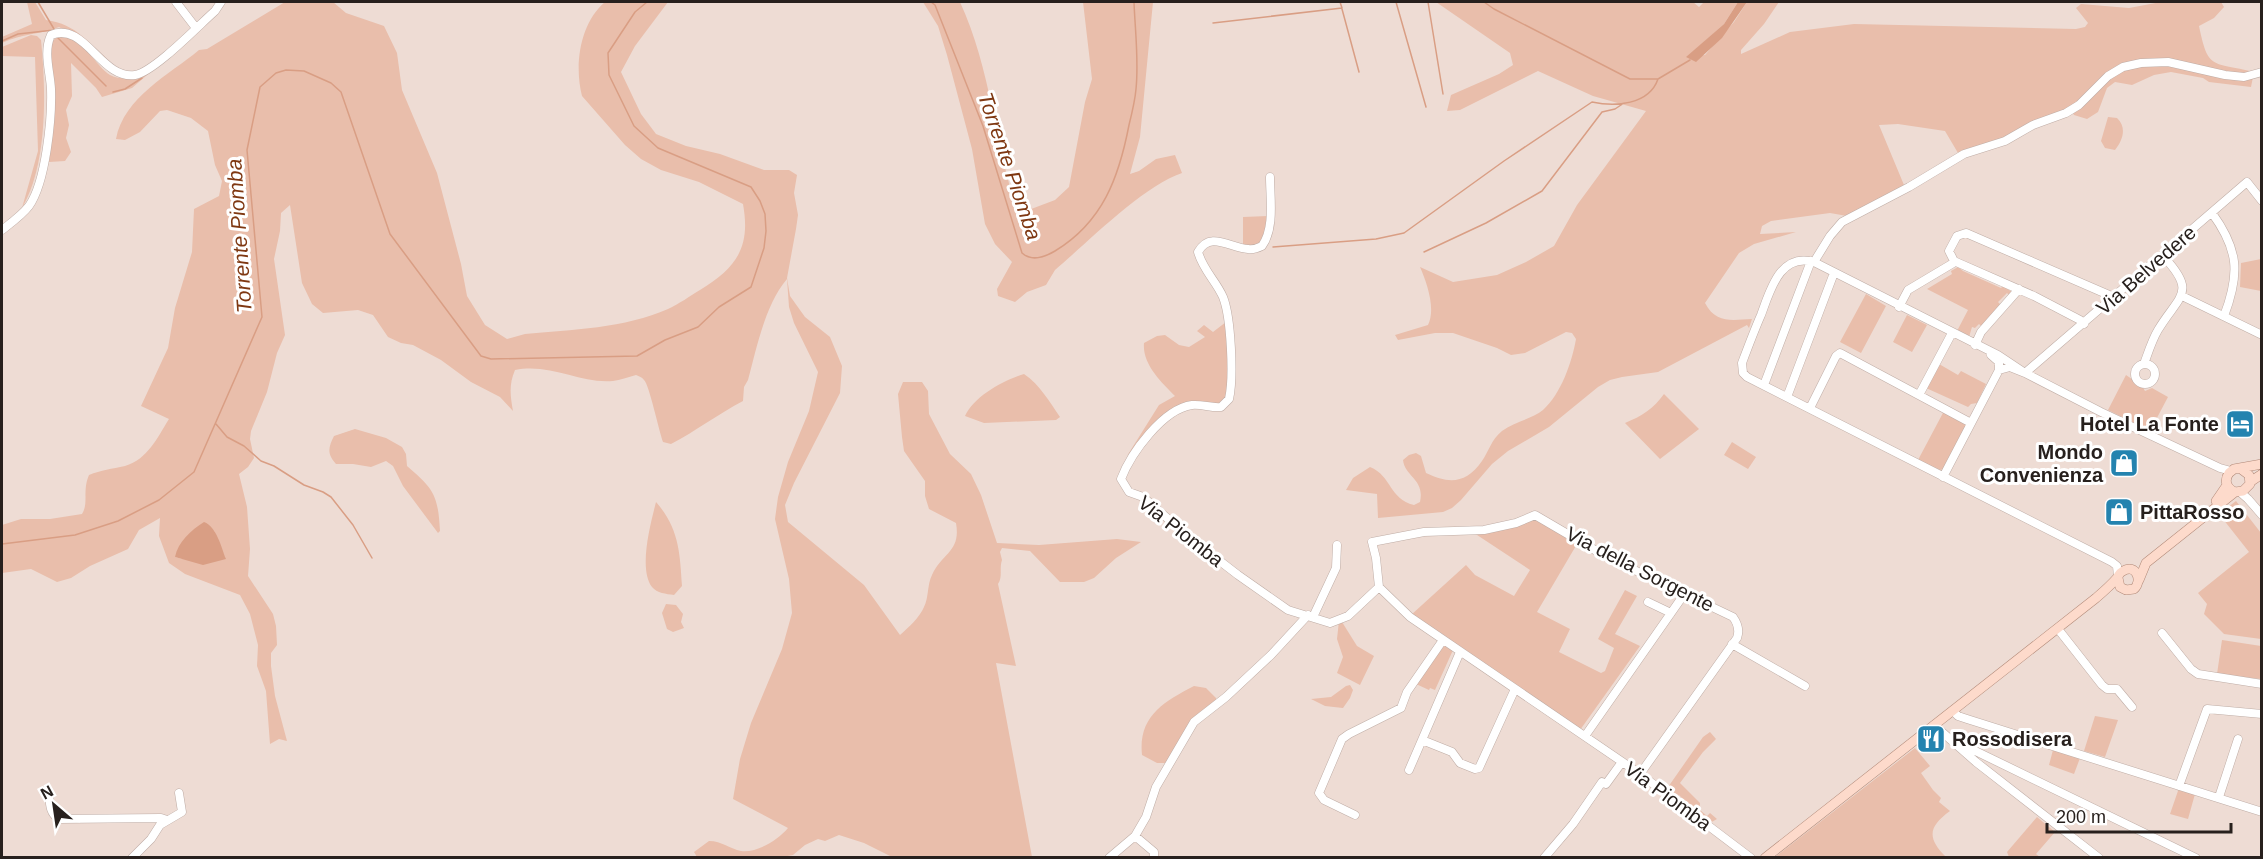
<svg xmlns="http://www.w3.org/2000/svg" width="2263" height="859" viewBox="0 0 2263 859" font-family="Arial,sans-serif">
	<rect width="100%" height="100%" fill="#eedcd4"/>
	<path fill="#e9beab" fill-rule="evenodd" d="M27,2H35L46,20C77,24 89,44 112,63L78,37L59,27C39,35 23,33 2,43V37L32,24Z
		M223,2H226L212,19L132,88L102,97L96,88L71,63L72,96L66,110L69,125L66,138L71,152L65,161L49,162L52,129L49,46C70,14 93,65 110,75C119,80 128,78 138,77Z
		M285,2H333L346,13L384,26L397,53L402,90L437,173L461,264L467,296L485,325L507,339L525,334C570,330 626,328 668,309C679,304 690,296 700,290C736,268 751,248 743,204L699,182L661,170L641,159L625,145L582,96C574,65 580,23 605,2H668L635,46L621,72L641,114L656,134L686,146L720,154L764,170H789L797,175L794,193L798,215L796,229L787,278L790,296L805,317L830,337L842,366L840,393L794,483L785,505L788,522L864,585L900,635C908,628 920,617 924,607C929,597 927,585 932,575C943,552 961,552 956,523L929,509L925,496V481L904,451L902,437L898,394L903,382H922L928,391L929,414L950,454L971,474L981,495L997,543L1039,545L1117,539L1141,542L1116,558L1094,578L1084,582H1060L1030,551L1002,548L1000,552L1002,560C999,569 1003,576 998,584L1016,666L996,663L1032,857H892L864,843L839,835L825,841L818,839L805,845L793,855L782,857H697L694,852L709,841C722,841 730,849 741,851C757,853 778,840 788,828L733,799L740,759L751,723L782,649L792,613L789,579L775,519L778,497L788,462L809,411L818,372L794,323L789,307L787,279C765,305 757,347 748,380L744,387L743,401C718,414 696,431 671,444L663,442C659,431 649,384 644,380C642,377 638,376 636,375C628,377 620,380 613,381C580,384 551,363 515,370C509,384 510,395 513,411L500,397L471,382L441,360L413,345L401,343L388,337L373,315L358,310L323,313L312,304L302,283L290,205L281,213L280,231L274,259L285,335L277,353L267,392L251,431L250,439L254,458L248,467L239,474L247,507L250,549L248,576L273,614L276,626L277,645L271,653V666L275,696L287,741L279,739L270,744L266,691L257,666L258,645L250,614L240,595L185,574L169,563L159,536L160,518L139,530L128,549L90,566L71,578L57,582L31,569L2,573V525L21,519H50L82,514C89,503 82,491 89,475C101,470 112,469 125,466C148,459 157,438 169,419L141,406L168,348L175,308L192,252L194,209L219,196L222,181L215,165L208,131L191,118L167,110L160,111L140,132L125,140L116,139C124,97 169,75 199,50L207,49ZM214,531L225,558L182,559L175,557Z
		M923,2H960C991,69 995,144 1018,214L1055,200L1069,187L1085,102L1092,79L1083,2H1153L1140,137L1130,174L1139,171L1156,159L1175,155L1182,173C1143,186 1088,242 1055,270L1046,285L1027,292L1015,302L998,296L997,289L1012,262L995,244L985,224L972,149L947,55L938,26Z
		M1436,2H1693L1699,7L1704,2H1738L1724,24L1687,57L1705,55L1734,22L1747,2H1779L1764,24L1741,50V54L1790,32L1854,24L2076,29L2085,27L2088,23L2076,8L2081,4L2129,8L2161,2H2221L2224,7L2214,18L2199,26C2208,69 2211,62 2250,71L2253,77L2251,87L2209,82L2203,78L2171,72L2154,75L2132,85L2115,82L2107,88L2098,112L2087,119L2074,115L2070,108L2008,136L1958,153L1945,131L1898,124L1879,125L1904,185L1847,216L1830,213L1771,221L1762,226L1760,234L1796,232L1754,244L1739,253L1705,303C1716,324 1732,320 1752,319L1749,328L1747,325L1658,372L1622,377L1610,380L1598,387L1549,427L1508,451L1492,464L1461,500L1452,508L1443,512L1378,518L1377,494L1346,490L1353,478L1370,467C1392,476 1389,499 1414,505L1420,502C1425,479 1405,477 1403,460L1409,455L1416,453L1421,456L1426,473C1449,484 1466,484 1482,461C1489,451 1491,440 1502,431C1514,422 1532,419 1543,410C1561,394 1572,362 1576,339L1572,333L1566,332L1525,353L1511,355L1497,348L1453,333H1435L1398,340L1395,335L1428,325C1436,309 1427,283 1420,267L1453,282L1497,275L1526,262L1554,246L1577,205L1646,111L1593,96L1538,71L1460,110L1447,111L1451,95L1499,74L1513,65L1510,53Z
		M31,35L37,36L41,40C46,90 48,164 22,208L38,151L35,57L2,56V47Z
		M2108,117L2117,118C2127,127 2123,140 2115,150L2105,148L2101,141Z
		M1268,216L1263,241L1256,246H1243V217Z
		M2261,259V291L2240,287L2241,263Z
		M1958,267L1963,271L2001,288L2003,286L2012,292L2010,296L2007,293L1998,302L2001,305L1981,326L1979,324L1975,328L1972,327L1969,337L1957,331L1968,310L1927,289L1952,274L1951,271Z
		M1866,294L1886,306L1861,353L1840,342Z
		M1907,315L1927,325L1912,352L1893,342Z
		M1226,322C1228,347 1237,382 1222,404L1192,403L1159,420L1127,456L1159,405L1175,396C1161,382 1142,364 1144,343L1157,336L1165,335L1179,345L1189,347L1205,337L1197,331L1204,325L1213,332Z
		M1939,364L1958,375L1961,371L1986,384L1977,403L1971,404L1968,407L1926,388Z
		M1024,374C1040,385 1049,401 1060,417L1056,420L984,423L965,416C974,396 1004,380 1024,374Z
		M2126,375L2142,386L2145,391L2152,388L2168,397L2150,431L2108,410Z
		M1664,394L1699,429L1660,459L1625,423C1642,416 1653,409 1664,394Z
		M1944,411L1967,424L1944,469L1940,470L1918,460Z
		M355,429L386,438L402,447L406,454L407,466C434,489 438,495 440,531L438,533L403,486L393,466L386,461L371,467L353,464H336C327,454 328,448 334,436Z
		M1732,442L1756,457L1748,469L1724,455Z
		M2236,501L2261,533V639L2224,634L2204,614L2207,604L2198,593L2249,552L2219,514Z
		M656,502C679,528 680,553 682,586L674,595C666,594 657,593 652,587C638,569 651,522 656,502Z
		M1534,518L1577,544L1537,612L1570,629L1559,652L1601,673L1605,671L1614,648L1598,639L1625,590L1637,596L1615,634L1640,646L1580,730L1411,615L1466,565L1475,575L1514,596L1530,570L1474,533Z
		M666,604L676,605L683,614L681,622L684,628L673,632L667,629L662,613Z
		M1339,621L1342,622L1357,646L1374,656L1360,685L1337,673L1343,657L1337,639Z
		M2222,640L2261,646V679L2217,674Z
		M1444,646L1453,650L1435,690L1430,688L1429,690L1416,684Z
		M1350,685L1353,690L1350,698L1343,708L1325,706L1311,699L1331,697L1346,686Z
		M1194,686L1206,688L1216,698V707L1196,724L1166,763H1157L1142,755C1138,717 1163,702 1194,686Z
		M2095,716L2118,720L2105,757L2084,751Z
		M1710,732L1716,739L1703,752L1680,783L1700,803V810L1707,816L1710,813L1717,819L1710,823L1680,800L1682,798L1679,795L1677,798L1666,790L1703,737Z
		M1915,748L1930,766L1921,773L1933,790L1941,798L1939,802L1950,811C1928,827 1927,838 1946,857H1775Z
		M2053,750L2080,758L2074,774L2049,765Z
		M2179,788L2195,794L2188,819L2170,814Z
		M2037,817L2055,832L2036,854L2040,857H2009L2007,852Z"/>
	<path fill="#d99e84" d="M1738,2H1747L1722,38L1696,62L1686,57L1724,24Z
		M204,522C217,527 221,547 226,559L203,565L175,557C178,542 191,530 204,522Z"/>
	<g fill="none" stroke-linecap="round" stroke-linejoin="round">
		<path stroke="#d99e84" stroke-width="1.5" d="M38,2L54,29
			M931,2L935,5L983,126L1022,253C1032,262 1045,257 1055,251C1103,222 1119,177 1129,125C1132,113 1135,101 1136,89C1139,60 1135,30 1134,2
			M1396,2L1426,107
			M1428,2L1443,94
			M1484,2L1494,9L1630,79H1658L1690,60
			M1342,9L1359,72
			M1213,23L1342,8L1340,2
			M58,38L106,86
			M2,41L18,34L54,30
			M113,92L125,89L142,78
			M1273,247L1376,239L1404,233L1504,161L1592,102C1615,107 1649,105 1658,79
			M1424,252L1486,223L1542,191L1602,112L1615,109L1624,103
			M216,424L227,437L244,446L261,461L274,466L304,485L323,492L331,497L353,525L372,558
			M2,544L75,535L118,521L159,500L194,472L262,317L247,150L260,87L276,73L286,70L304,71L331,83L341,92L390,234L481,356L491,359L637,356L665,340L698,327L719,307L751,287L764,248L766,231L765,214L760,201L751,187L658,148L634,126L609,75L608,53L635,12L647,2"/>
		<g stroke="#bfada6" stroke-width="9">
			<path id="minor" d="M176,2L196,28
				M1270,177C1270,199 1275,228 1262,246C1258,248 1253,250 1248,249C1230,248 1210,230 1198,252C1203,270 1216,281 1223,297C1231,317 1234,377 1229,399L1221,407C1211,408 1202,404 1192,405C1163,409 1131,453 1121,479L1129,492L1143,497L1190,538L1238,575L1288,610L1330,623L1348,616L1379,587
				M2212,213C2239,250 2240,274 2224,316
				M2,230C11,223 22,215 29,206C46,182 52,118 51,89C50,71 43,52 51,35C85,21 101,80 135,75C154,72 199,25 215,11L221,2
				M1814,262L1830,236L1842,222L1909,187L1964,154L2005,141L2033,125L2066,113L2079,105L2108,76L2123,67L2141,63L2168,62L2225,75L2244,77L2262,72
				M2182,296L2262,335
				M1899,307L1908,290L1955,262
				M2084,324L2080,320L2034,296L1954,261L1949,251L1957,236L1966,233L2109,295L2113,299
				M1975,345L1981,332L2019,289
				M2144,364C2148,353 2152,340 2158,330C2179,295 2198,293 2163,256
				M2135 374a10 10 0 1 1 20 0a10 10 0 1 1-20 0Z
				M1999,370L2010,367L2025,373L2247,182L2262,201
				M1764,385L1811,261
				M1919,395L1952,333
				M1787,397L1834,273
				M1810,408L1836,356L1840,353L1971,423
				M1943,477L1999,370V362L1991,355
				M2240,492L2248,499L2262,515
				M2118,576L2117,566L2112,562L1747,377L1743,373L1742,363C1748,347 1754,331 1761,315C1770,291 1780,252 1814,262L1998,355L2025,373L2101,412L2220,468L2231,471
				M1379,587L1376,558L1372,542L1424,532L1484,530L1516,523L1535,515L1605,556L1733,617C1738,624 1740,630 1737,638L1640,774
				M1379,587L1410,617L1640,774L1751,858
				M1648,602L1671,613
				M1313,617L1336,568L1337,545
				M2058,629L2102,685L2107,689H2117L2132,707
				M2162,633L2191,669L2198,674L2262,684
				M1732,644L1805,686
				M1953,711L1958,716L1967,719L2262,812
				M1934,725L1976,762L2099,858
				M1585,736L1685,593
				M1422,740L1452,752L1460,763L1475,769L1479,768L1515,689
				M1953,742L1963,745L2196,858
				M1409,770L1460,652
				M2179,786L2207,709L2262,714
				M49,793C50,803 49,813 59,819L161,818L167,820
				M2219,797L2238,739
				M1355,815L1324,800L1319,793L1342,739L1349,734L1401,708L1407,692L1443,640
				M1135,836L1154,852V858
				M132,858L151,839L160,825L182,812L179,793
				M1109,858L1135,836L1146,817L1156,787L1194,722L1226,697L1271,655L1308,615
				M1544,858L1573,824L1602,782L1606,784L1622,762"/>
		</g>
		<g stroke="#b18978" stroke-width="10">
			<path id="major" d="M2241,469L2249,475L2250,484L2243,491L2235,492C2226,488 2224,480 2229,473L2234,469L2262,464
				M2250,482L2262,474
				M2216,501L2227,485
				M2139,580L2146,563L2235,492
				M1765,858L2096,598C2103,592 2111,585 2117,578C2120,574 2118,574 2123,571C2136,563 2143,581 2134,589L2126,590L2120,587L2118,578"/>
		</g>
		<use href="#minor" stroke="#fff" stroke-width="8"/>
		<use href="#major" stroke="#fddacb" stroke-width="9"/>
	</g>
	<defs>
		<g id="hotel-square" transform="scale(1.5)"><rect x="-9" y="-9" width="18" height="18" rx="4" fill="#2483af" stroke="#fff"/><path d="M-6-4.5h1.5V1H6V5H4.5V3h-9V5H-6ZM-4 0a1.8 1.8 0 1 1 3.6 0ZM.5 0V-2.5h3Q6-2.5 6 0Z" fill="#fff"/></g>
		<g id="shop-square" transform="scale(1.5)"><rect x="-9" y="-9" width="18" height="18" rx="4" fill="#2483af" stroke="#fff"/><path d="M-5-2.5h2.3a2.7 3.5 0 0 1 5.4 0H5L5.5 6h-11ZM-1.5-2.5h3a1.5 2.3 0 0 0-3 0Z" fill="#fff"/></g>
		<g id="restaurant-square" transform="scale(1.5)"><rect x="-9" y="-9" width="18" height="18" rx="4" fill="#2483af" stroke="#fff"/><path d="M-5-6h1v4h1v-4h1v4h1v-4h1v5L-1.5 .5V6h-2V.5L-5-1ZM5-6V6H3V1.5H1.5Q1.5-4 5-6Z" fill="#fff"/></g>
	</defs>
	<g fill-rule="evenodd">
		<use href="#hotel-square" x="2240" y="424"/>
		<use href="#shop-square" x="2124" y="463"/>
		<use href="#shop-square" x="2119" y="512"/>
		<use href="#restaurant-square" x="1931" y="739"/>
	</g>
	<g text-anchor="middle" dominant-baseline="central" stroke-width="6" stroke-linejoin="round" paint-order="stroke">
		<g font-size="20" fill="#27201d" stroke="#fff">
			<text transform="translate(2146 270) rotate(-41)">Via Belvedere</text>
			<text transform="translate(1181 531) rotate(38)">Via Piomba</text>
			<text transform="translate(1640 569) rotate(27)">Via della Sorgente</text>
			<text transform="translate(1668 796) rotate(36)">Via Piomba</text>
		</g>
		<g font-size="20" font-weight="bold" fill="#27201d" stroke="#fff" text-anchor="end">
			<text x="2219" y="424">Hotel La Fonte</text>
			<text x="2103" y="452">Mondo<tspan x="2103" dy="23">Convenienza</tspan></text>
			<text x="2140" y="512" text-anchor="start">PittaRosso</text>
			<text x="1952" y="739" text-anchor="start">Rossodisera</text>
		</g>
		<g font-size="21" font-style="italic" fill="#7f3812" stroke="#fff">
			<text transform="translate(1010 166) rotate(71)">Torrente Piomba</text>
			<text transform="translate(239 236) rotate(-94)">Torrente Piomba</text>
		</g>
	</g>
	<rect width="2263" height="859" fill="none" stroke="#27201d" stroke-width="6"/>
	<g transform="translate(54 805) rotate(331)" stroke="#ffffff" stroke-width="4.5" paint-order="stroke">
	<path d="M0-4.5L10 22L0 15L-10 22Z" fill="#27201d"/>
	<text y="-9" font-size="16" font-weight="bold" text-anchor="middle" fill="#27201d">N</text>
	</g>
	<path d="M2047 823v9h184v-9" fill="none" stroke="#27201d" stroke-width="3"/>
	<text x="2056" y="823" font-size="18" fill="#27201d" stroke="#ffffff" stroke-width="4.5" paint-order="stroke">200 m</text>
</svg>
